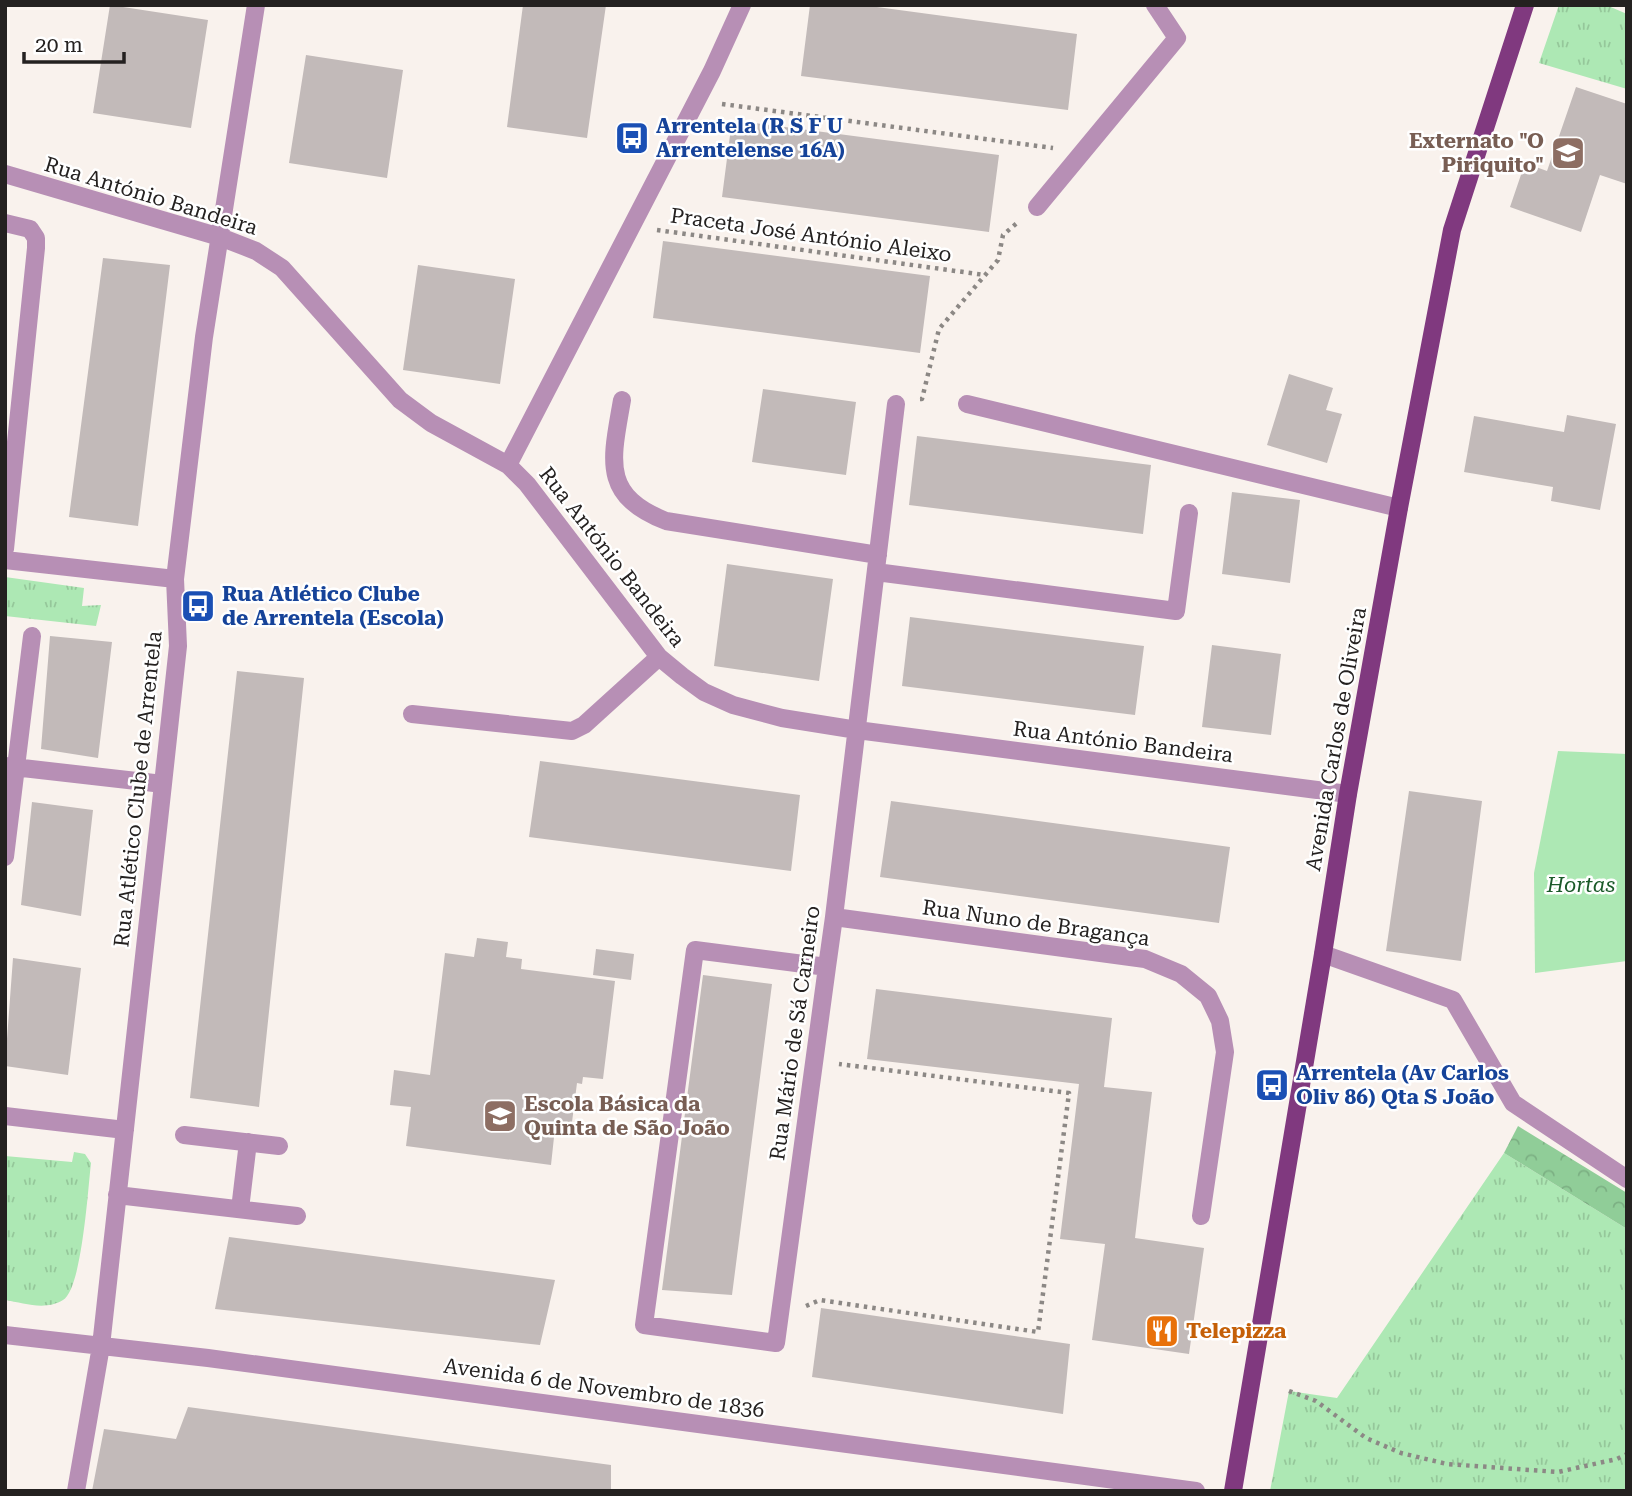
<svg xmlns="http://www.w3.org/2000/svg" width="1632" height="1496" viewBox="0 0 1632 1496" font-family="'Roboto Serif',serif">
	<defs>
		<pattern id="grass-tufts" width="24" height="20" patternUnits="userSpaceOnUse" patternTransform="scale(1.75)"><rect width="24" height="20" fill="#ade8b4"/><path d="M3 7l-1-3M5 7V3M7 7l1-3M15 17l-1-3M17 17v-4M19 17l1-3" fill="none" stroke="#95c79a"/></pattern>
		<pattern id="forest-crowns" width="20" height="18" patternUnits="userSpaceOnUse" patternTransform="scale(1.75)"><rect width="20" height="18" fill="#90cd98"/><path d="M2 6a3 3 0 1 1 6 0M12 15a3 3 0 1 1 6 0" fill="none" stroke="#7cb083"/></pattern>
	</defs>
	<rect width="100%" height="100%" fill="#f9f2ed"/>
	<path fill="url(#grass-tufts)" d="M1559,5H1606L1627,14V89L1539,63Z
		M5,577L84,588L82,606L101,605L96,626L5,616Z
		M74,1152L85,1154L91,1163C88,1188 82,1289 63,1300C45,1311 24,1303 5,1300V1156L72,1162Z
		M1504,1153L1627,1229V1491H1270L1289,1391L1337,1398Z"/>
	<path fill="url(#forest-crowns)" d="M1518,1126L1627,1193V1229L1504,1153Z"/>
	<path fill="#ade8b4" d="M1558,751L1627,754V961L1535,973L1534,873Z"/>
	<path fill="#c2bab9" d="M110,5L208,20L191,128L93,113Z
		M523,5H606L587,138L507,127Z
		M810,5H862L1077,34L1068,110L801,76Z
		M306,55L403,70L387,178L289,163Z
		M1576,87L1627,104V184L1600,175L1581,232L1510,207L1525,163L1547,171Z
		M732,120L999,155L989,232L722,197Z
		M663,241L930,276L920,353L653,318Z
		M103,258L170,265L138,526L69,517Z
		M418,265L515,279L500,384L403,370Z
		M1289,374L1333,388L1326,410L1342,414L1327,463L1267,445Z
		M763,389L856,402L846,475L752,462Z
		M1567,415L1616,424L1600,510L1551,501L1553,487L1464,472L1474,416L1564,432Z
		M917,436L1151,465L1143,534L909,505Z
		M1232,492L1300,500L1290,583L1222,574Z
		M727,564L833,579L819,681L714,666Z
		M910,617L1144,646L1135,715L902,686Z
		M50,636L112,642L98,758L41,749Z
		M1212,645L1281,654L1271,735L1202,727Z
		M237,671L304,678L259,1107L190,1098Z
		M540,761L800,795L791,871L529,837Z
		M1409,791L1482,801L1461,961L1386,951Z
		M891,801L1230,847L1219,923L880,877Z
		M32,802L93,810L81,916L21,905Z
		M477,938L508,942L506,957L522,959L521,969L615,981L603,1079L583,1077L582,1084L577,1083L571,1130L555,1128L551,1165L406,1146L411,1107L390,1105L394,1070L430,1075L445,953L474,957Z
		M596,949L634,954L631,980L593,975Z
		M13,958L81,968L68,1075L5,1066Z
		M703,975L772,984L732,1295L662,1290Z
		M876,989L1112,1018L1104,1087L1152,1092L1135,1238L1204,1248L1189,1354L1092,1340L1105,1244L1060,1239L1079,1084L867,1059Z
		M229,1237L555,1280L540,1345L215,1309Z
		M821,1308L1070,1344L1063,1414L812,1377Z
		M188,1407L611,1465V1491H92L104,1429L176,1439Z"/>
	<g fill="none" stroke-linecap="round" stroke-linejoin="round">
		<path stroke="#8c8885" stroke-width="4.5" stroke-dasharray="3.5 5" stroke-linecap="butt" d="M722,104L1053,148
			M657,230L985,275
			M920,399H922L939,329L998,260L1003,235L1017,223
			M806,1306L820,1300L1038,1332L1069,1093L839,1064
			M1289,1391L1316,1401L1366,1438L1401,1453L1447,1464L1558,1472L1617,1459L1627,1454"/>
		<path stroke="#b78fb5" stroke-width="18" d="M5,174L220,237L256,251L282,268L400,400L431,423L508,465L527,484L659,657L682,676L704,692L733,705L782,718L857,730L1348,794
			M1037,207L1177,38L1155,5
			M5,223L30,229L36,238V248L5,549
			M622,400C612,459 600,495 666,521L878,555
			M967,404L1399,508
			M508,465L712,71L742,5
			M5,560L175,579
			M876,572L1176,611L1189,513
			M412,714L572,731L584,725L659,657
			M5,766L163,784
			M5,857L32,636
			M834,917L1145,959L1181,974L1208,996L1220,1021L1225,1052L1201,1216
			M1323,954L1453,1000L1513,1103L1627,1179
			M827,967L695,950L644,1325L776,1343L827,967L834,917L896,404
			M5,1116L125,1130
			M184,1135L279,1146
			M117,1195L297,1216
			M240,1209L248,1142
			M5,1335L208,1358L1196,1491
			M76,1491L101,1346L163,784L178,646L175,579L204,337L256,5"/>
		<path stroke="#80397f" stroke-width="18" d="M1233,1491L1323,954L1348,794L1399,508L1452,230L1525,5"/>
	</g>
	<defs>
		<g id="bus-square" transform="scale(1.75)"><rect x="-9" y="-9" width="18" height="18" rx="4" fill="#1a4fb4" stroke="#fff"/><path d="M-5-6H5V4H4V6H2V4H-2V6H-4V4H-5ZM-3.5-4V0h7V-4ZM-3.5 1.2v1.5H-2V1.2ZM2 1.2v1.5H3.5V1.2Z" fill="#fff"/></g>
		<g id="school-square" transform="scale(1.75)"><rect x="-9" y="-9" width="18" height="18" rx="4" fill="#8d6e63" stroke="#fff"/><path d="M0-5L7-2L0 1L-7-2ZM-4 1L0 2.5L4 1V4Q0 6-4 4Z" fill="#fff"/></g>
		<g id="restaurant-square" transform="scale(1.75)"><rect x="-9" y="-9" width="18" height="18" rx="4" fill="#e8710a" stroke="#fff"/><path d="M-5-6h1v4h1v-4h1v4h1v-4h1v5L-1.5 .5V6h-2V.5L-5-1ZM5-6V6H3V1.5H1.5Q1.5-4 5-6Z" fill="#fff"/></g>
	</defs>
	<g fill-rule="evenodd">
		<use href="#bus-square" x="632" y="138"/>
		<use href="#school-square" x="1568" y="153"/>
		<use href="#bus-square" x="198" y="606"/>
		<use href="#bus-square" x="1272" y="1085"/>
		<use href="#school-square" x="500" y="1116"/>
		<use href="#restaurant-square" x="1162" y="1331"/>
	</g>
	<g text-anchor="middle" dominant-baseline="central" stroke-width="5" stroke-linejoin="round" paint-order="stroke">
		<g font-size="21" font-weight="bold" fill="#164399" stroke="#fff" text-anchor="start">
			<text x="656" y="126">Arrentela (R S F U<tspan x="656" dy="24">Arrentelense 16A)</tspan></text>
			<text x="222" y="594">Rua Atlético Clube<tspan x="222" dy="24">de Arrentela (Escola)</tspan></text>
			<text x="1296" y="1073">Arrentela (Av Carlos<tspan x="1296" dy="24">Oliv 86) Qta S João</tspan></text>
		</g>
		<g font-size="21" font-weight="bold" fill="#785e54" stroke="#fff" text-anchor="end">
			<text x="1544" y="141">Externato "O<tspan x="1544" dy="24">Piriquito"</tspan></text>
			<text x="524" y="1104" text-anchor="start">Escola Básica da<tspan x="524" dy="24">Quinta de São João</tspan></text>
		</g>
		<g font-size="21" fill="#242120" stroke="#fff">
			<text transform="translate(151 196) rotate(17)">Rua António Bandeira</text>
			<text transform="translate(811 235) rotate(8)">Praceta José António Aleixo</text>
			<text transform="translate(612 557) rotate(52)">Rua António Bandeira</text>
			<text transform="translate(1336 739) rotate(-80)">Avenida Carlos de Oliveira</text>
			<text transform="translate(1123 742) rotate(7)">Rua António Bandeira</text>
			<text transform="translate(138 789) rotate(-84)">Rua Atlético Clube de Arrentela</text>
			<text transform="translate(1036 923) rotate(8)">Rua Nuno de Bragança</text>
			<text transform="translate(795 1033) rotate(-82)">Rua Mário de Sá Carneiro</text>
			<text transform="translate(604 1388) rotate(8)">Avenida 6 de Novembro de 1836</text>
		</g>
		<g font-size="21" font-style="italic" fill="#1b5a29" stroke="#fff">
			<text x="1581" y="885">Hortas</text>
		</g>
		<g font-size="21" font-weight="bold" fill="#c56008" stroke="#fff" text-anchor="start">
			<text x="1186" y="1331">Telepizza</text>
		</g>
	</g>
	<rect width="1632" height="1496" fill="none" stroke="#242120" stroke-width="14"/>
	<path d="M24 52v10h100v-10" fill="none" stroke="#242120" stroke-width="3.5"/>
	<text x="35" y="52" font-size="21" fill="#242120" stroke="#ffffff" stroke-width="5" paint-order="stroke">20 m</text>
</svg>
